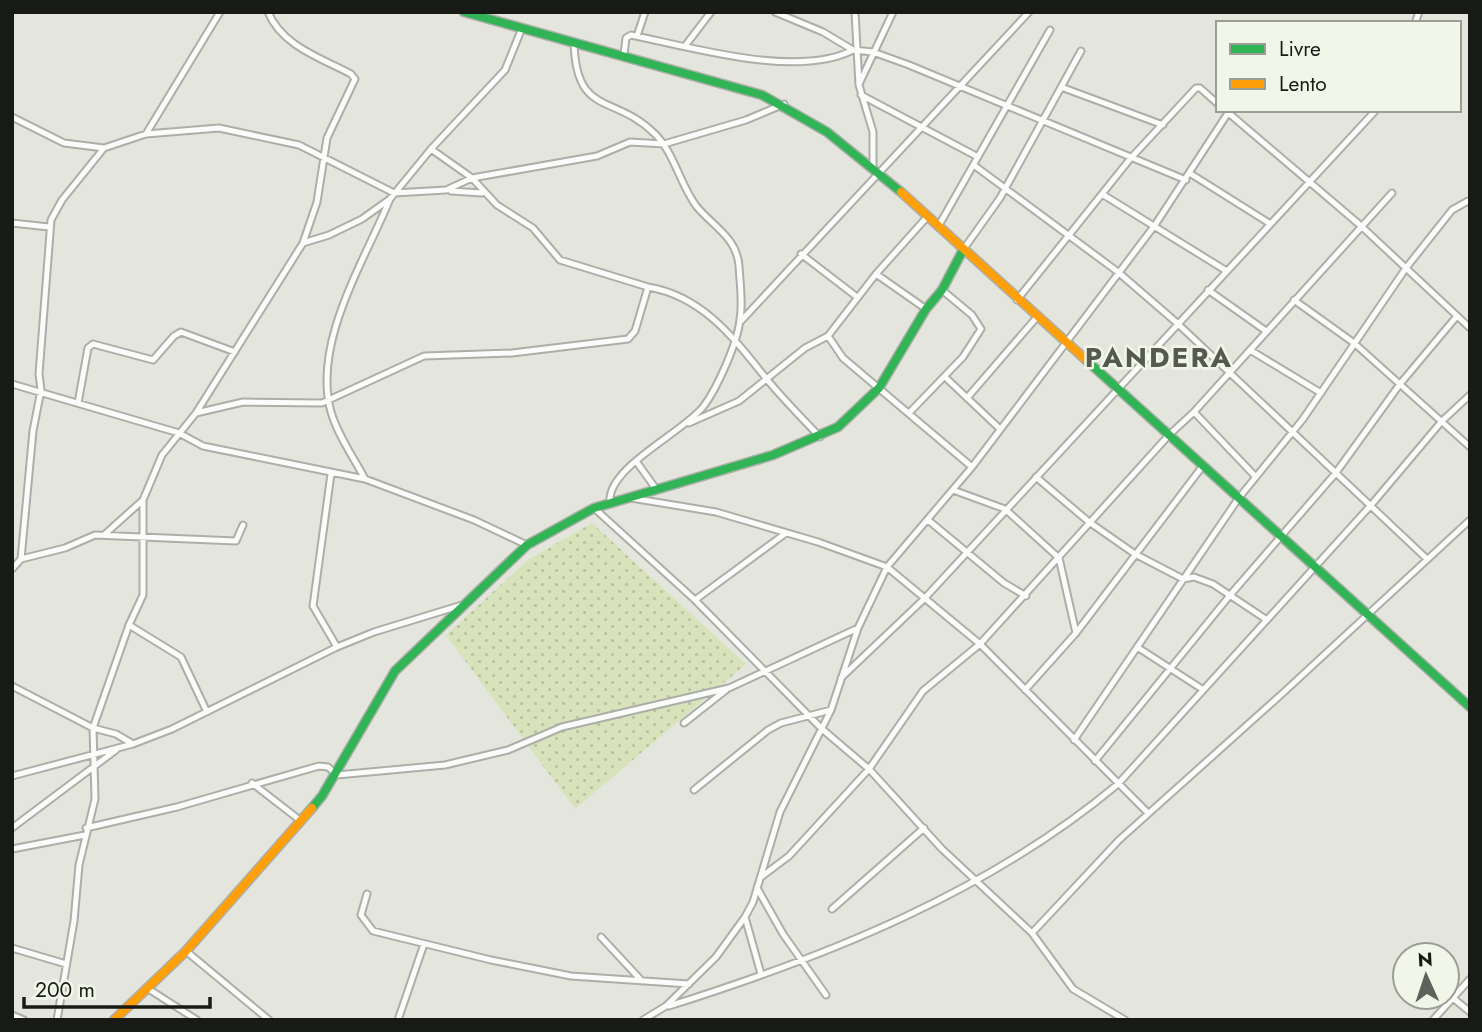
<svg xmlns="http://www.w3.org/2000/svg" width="1482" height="1032" viewBox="0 0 1482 1032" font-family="Jost,sans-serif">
	<defs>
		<pattern id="grass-dots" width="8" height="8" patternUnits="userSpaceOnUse" patternTransform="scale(1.75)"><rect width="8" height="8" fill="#d8e3bb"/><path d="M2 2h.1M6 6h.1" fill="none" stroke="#b9c2a0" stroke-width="1.8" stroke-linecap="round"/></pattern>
	</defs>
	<rect width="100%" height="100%" fill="#e4e6de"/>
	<path fill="url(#grass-dots)" d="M592,523L746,664L575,809L446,635L529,559Z"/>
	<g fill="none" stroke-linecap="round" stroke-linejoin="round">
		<g stroke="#acaea8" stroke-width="9">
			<path id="street" d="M268,12C282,46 321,58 351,74L355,79L327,138L317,202L303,243
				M775,12L823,32L853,50L873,52L909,65L1186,180
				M855,12L859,85L873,132V167
				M1415,23L1419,12
				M637,36L645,12
				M574,42C576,118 614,93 655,134C675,154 680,185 697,207C714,227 737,238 739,266C740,283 743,303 740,319C738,342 717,389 703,407C681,434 606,468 610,503
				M685,46L711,12
				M624,54L626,38L631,35C691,47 797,79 853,50
				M860,82L893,12
				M1061,87L1163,125
				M861,95L978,157
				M1225,110L1360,225L1470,328
				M12,117L64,143L104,148
				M146,134L220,12
				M431,149L472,178L497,205L533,228L560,260L648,287
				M975,166L1118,272L1177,323L1427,559
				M1191,174L1269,223
				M451,191L482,193
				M1102,194L1225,270
				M927,217L876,274L828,336L843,358L972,467
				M12,223L49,227
				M938,227L1050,30
				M963,250L1000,198L1081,51
				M801,254L857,297
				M876,274L926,309
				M1208,290L1266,331
				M1017,300L1130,159L1196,88H1200L1218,104
				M1294,300L1354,343L1470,447
				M741,321L1029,12
				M1250,350L1321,393
				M945,377L1000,429
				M12,384L179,433L203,446L365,479L474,520L527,545
				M967,398L1037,317
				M78,403L88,348L93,344L153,360L174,336L181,332L235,352
				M1194,412L1255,476
				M196,413L243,402L322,403L424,356L512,353L628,339L635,331L648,287C702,296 733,337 765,377C782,398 801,417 820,437
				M909,413L963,357L981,329L972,315L942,290
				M689,423L739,401L805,348L828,336
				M636,461L656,489
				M331,474L313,606L337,647
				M1036,477L1089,522L1135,554L1183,579L1194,577L1213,584L1267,620
				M365,479C354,458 338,436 331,412C312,343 364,262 390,199
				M953,490L1005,509L1059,558L1076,633
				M631,498L716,512L818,542L887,567L980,644L1148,813
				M594,508L695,600L822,729L869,769L942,849L1032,933L1119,840L1284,692L1470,520
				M928,520L1004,583L1026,596
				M104,535L143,500
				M21,559L65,548L95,535L236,541L243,525
				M12,569L21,559L33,431L41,390L39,374L51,220L62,200L104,148L146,134L219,128L299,145L394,193L446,190L472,178L597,156L630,142L664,144L746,120L784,104
				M695,600L786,533
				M129,625L181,657L207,712
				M1137,647L1202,689
				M841,678L924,599L1376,110
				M12,686L93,728L116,734L133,744
				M1025,690L1076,633L1202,467
				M684,723L726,690
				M1074,740L1238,499L1303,419L1406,268L1452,210L1468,201
				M1095,761L1231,594L1335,474L1400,384L1457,316
				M12,776L133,744L172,729L337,647L374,632L462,605
				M252,783L301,821
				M694,790L768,730L781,723L831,710
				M12,828L116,750
				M86,828L177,807L319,766L328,767L337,775L445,765L508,750L562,727L729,688L858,628
				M12,849L85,835
				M761,877L789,856L869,769L923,691L980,644L1169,435L1194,412L1392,193
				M757,888L783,934L826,995
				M367,894L361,915L373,931L491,960L571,976L689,984
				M832,909L924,828
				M745,917L761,974
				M1032,933L1073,989L1125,1020
				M601,937L640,979
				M12,948L66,964
				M186,951L269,1020
				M147,988L197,1020
				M1453,998L1470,1012
				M669,1006C828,956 989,892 1118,784L1372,504L1442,421L1470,395
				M12,1015L24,1020
				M57,1020L74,921L79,865L95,799L93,728L129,625L143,595V500L162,455L196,413L303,243L329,235L362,219L390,199L431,149L505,70L522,28
				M398,1020L424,944
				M643,1020L666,1006L716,957L745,917L753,902L780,812L831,710L858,628L887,567L972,467L1155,225L1228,113
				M1433,1020L1470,979"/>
		</g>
		<g stroke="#acaea8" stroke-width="11">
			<path id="fast" d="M464,12L762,95L827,132L901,192
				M1085,359L1470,707
				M312,808L322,796L395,671L527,545L594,508L773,455L838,427L879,388L926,309L942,290L963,250"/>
		</g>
		<g stroke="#acaea8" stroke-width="11">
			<path id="slow" d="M901,192L1085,359
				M114,1020L186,951L312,808"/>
		</g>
		<use href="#street" stroke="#fbfbfa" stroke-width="5"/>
		<use href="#fast" stroke="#30b455" stroke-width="8"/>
		<use href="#slow" stroke="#ff9f0a" stroke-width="8"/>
	</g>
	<g text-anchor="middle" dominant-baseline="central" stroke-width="5" stroke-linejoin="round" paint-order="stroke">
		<g font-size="28" font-weight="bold" letter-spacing="2" fill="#565a4e" stroke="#f2f6e9">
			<text x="1159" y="357">PANDERA</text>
		</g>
	</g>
	<rect width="1482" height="1032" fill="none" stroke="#181a15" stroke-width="28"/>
	<rect x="1216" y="21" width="245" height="91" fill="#f2f6e9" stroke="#9b9e94" stroke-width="2"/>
	<rect x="1230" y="44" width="35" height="10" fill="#30b455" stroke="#9b9e94" stroke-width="2"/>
	<text x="1279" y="56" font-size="21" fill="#181a15">Livre</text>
	<rect x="1230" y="79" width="35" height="10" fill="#ff9f0a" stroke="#9b9e94" stroke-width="2"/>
	<text x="1279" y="91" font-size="21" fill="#181a15">Lento</text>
	<g transform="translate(1426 976) rotate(357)"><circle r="33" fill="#f2f6e9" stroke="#9b9e94" stroke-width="2"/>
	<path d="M0-5L12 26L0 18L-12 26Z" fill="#5f615b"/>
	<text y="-10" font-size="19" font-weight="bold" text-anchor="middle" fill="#181a15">N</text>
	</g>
	<path d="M24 997v10h186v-10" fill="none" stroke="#181a15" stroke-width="3.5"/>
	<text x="35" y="997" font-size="21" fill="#181a15" stroke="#f2f6e9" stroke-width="5" paint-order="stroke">200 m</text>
</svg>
